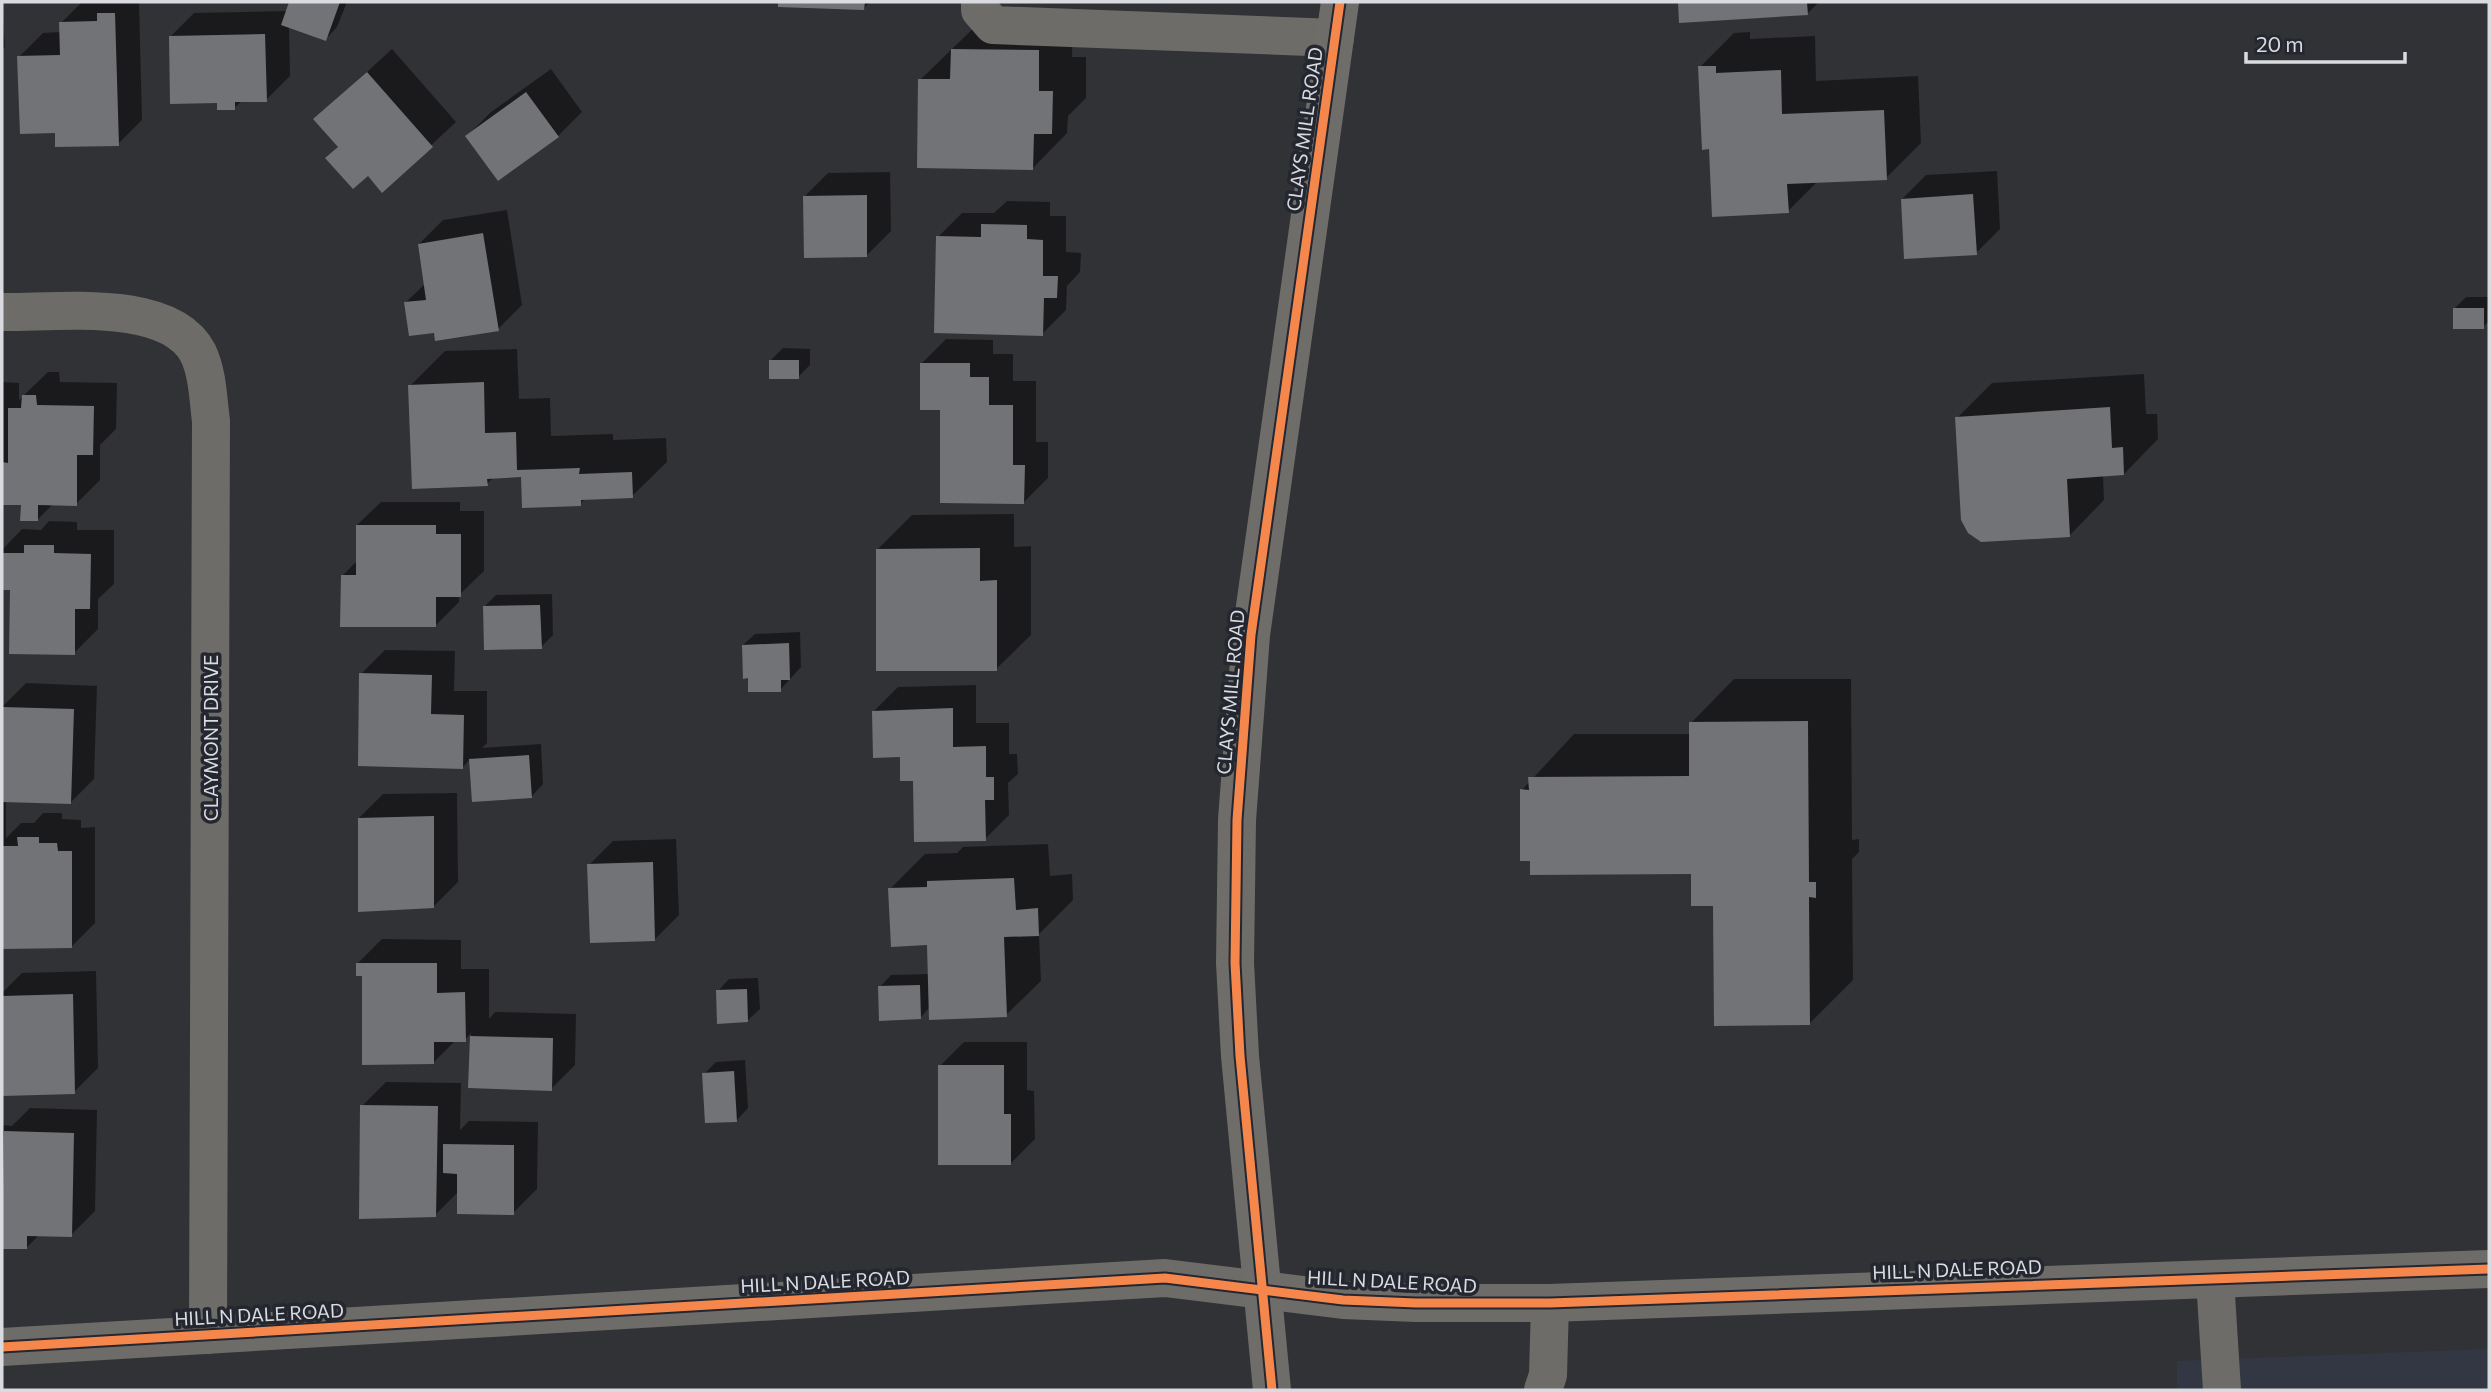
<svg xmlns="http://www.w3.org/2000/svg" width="2491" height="1392" font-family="Commissioner,sans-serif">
	<rect width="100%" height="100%" fill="#313236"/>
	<!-- built -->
	<path fill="#333743" d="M2489 1349V1390H2177V1361Z"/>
	<!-- shadow -->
	<g fill="#0007">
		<path d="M82 2H139L142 120 118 144 57 131 19 57 43 33 61 32V23Z"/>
		<path d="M291 2H347L337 27 326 39 289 26 290 76 266 100 242 101 234 108 219 101 170 37 194 13 288 11Z"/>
		<path d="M780 2H870L864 8 780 5Z"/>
		<path d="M1679 2H1819L1807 14 1680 21Z"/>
		<path d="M2 7 5 47 2 50Z"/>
		<path d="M987 15 1073 16 1072 57H1086V98L1068 116 1067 133 1033 168 920 80Z"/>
		<path d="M1750 32V39L1815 36 1816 81 1918 76 1921 143 1886 178 1818 181 1788 211 1710 147 1700 67 1734 33Z"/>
		<path d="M392 49 456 122 382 191 316 119Z"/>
		<path d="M551 69 582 112 558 136H467L491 112Z"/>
		<path d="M1997 171 2000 229 1976 253 1902 199 1926 175Z"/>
		<path d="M890 172 891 231 867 255 804 197 828 173Z"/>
		<path d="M1007 201 1050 202V216H1066V252L1081 253 1080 272 1067 286 1066 310 1042 334 938 237 962 213H994Z"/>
		<path d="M507 210 522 305 498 329 435 331 405 303 426 283 419 244 443 220Z"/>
		<path d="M2466 297H2489V321L2483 327 2454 309Z"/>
		<path d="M946 339 993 340V354H1013V381H1036V442H1048V478L1024 502 942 408 922 363Z"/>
		<path d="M783 348 810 349V365L798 377 771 360Z"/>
		<path d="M517 349 519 399 550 398 551 436 613 434V440L666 438 667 462 632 496 586 498 580 504 523 475 495 476 487 484 410 386 445 351Z"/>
		<path d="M48 372H59L60 382 117 383 116 429 100 445V480L76 504H53L37 520 23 504 2 503V382L19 383V400Z"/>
		<path d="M2144 374 2146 414H2157L2158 439 2124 474 2103 475 2104 500 2070 535 1957 418 1992 383Z"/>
		<path d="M381 502H460V511H484V571L459 595V602L435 626 342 576 357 561V525Z"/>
		<path d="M1014 514V547L1031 546V635L996 669 878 549 912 515Z"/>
		<path d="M49 521 77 522V530H114V584L98 599V629L74 653 12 588H2V550L22 529 41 530Z"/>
		<path d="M552 594 553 635 541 647 484 607 496 595Z"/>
		<path d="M800 632 801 667 780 690 749 676 743 645 755 634Z"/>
		<path d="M385 650 455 651 454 691H487V743L482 748 541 744 543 784 532 796 474 800 471 758 463 767 361 674Z"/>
		<path d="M1734 679H1851L1852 840 1859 839V852L1852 859 1853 980 1809 1024 1692 873 1522 790 1574 734H1691V723Z"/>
		<path d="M26 683 97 686 94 779 70 803 6 800V838L21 823H34L43 813H62V819L81 820V828L95 827V923L71 947H2V707Z"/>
		<path d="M976 685V723H1009V754H1017L1018 774 1008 783 1009 815 985 839 915 779 874 711 898 687Z"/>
		<path d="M457 793 458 882 434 906 359 818 383 794Z"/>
		<path d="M676 839 679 915 655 939 589 865 613 841Z"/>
		<path d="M1048 844 1050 876 1072 874 1073 900 1039 934 1041 981 1006 1015 930 1007 920 1018 880 987 891 975 929 974 928 943 890 889 925 854 957 853 963 847Z"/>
		<path d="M382 939 461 940V969H489V1019L495 1012 576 1014 575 1065 551 1089 470 1086 471 1033 465 1040H456L433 1063 358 963Z"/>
		<path d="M96 971 98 1068 74 1092 2 1094V993L22 973Z"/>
		<path d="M758 978 760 1009 748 1020 718 991 729 979Z"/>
		<path d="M964 1042H1027V1090L1034 1091 1035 1139 1011 1163 940 1066Z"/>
		<path d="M745 1060 748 1108 737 1120 704 1074 716 1062Z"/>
		<path d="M386 1082 461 1083 460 1130 469 1121 538 1122 537 1189 513 1213 458 1192 435 1215 362 1106Z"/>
		<path d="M30 1108 97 1110 95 1211 71 1235H39L26 1248 2 1247V1125L12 1126Z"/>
	</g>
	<!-- building -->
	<g fill="#727376">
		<path d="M289 2H340L326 41 281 25Z"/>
		<path d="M778 2H865L864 10 778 7Z"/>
		<path d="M1678 2H1807L1808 15 1679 23Z"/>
		<path d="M97 13H115L119 146 55 147V133L20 134 17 56 60 55 59 22 97 21Z"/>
		<path d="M265 34 267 102H235V110H217V103L170 104 169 36Z"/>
		<path d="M951 49 1039 50V91H1053L1052 134H1034L1033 170 917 168 918 79H950Z"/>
		<path d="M1698 66H1716V73L1781 70 1782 114 1884 110 1887 180 1787 184 1789 213 1712 217 1709 149 1702 150Z"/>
		<path d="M367 72 433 147 382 193 368 176 353 189 325 158 338 147 313 119Z"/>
		<path d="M526 92 559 137 498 181 465 136Z"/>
		<path d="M1973 194 1977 255 1904 259 1901 199Z"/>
		<path d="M867 195V257L804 258 803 196Z"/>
		<path d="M981 224 1027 225V239L1043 240V276H1058L1057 298H1044L1043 336 934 333 936 236 981 237Z"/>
		<path d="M483 233 499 331 435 341 434 333 409 336 404 302 426 300 418 244Z"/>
		<rect x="2453" y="308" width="31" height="21"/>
		<rect x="769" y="360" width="30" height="19"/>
		<path d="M920 363H970V377H989V405H1013V465H1025L1024 504 940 503V410H920Z"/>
		<path d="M484 382 485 433 516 432 517 470 580 468 579 474 632 472 633 498 581 500V506L522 508 521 477 487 479 488 486 412 489 408 385Z"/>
		<path d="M22 395H36L37 405 94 406 93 455H77V506L38 505V521H20L21 505H2V462L8 463V408H21Z"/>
		<path d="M2110 407 2112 448 2123 447 2124 475 2067 479 2070 537 1981 542 1968 533 1961 520 1955 417Z"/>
		<path d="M356 525H436V534H461V597H436V627H340L341 575H356Z"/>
		<path d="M24 545H54V553L91 554 90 609H75V655L9 654 10 590H2V553H24Z"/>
		<path d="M980 548V581L997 580V671H876V549Z"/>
		<path d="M540 605 542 649 484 650 483 606Z"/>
		<path d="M789 643 790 680H781V692H748V678L743 679 742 645Z"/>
		<path d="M359 673 432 675 431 714 464 715 463 769 358 766Z"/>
		<path d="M2 707 74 709 71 804 2 802Z"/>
		<path d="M953 708V747L986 746V777H994V800H985L986 841 914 842 913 781H900V757L873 758 872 711Z"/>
		<path d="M1808 721 1809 882H1816V898L1809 897 1810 1025 1714 1026 1713 906H1691V874L1530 875V861H1520V789L1529 790 1528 777 1689 776V722Z"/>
		<path d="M529 755 532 798 472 802 469 759Z"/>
		<path d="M434 816V908L358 912V818Z"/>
		<path d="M17 837H39V843H57L58 851H72V948L2 949V846H18Z"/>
		<path d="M653 862 655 941 590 943 587 864Z"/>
		<path d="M1014 878 1016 910 1038 908 1039 936 1004 937 1007 1017 929 1020 927 945 891 947 888 888 927 887V881Z"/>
		<path d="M356 963H437V993L465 992 466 1042H434V1064L362 1065V976H356Z"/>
		<path d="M920 985 921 1019 879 1021 878 986Z"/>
		<path d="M747 989 748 1022 717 1024 716 990Z"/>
		<path d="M73 994 75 1094 2 1096V996Z"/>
		<path d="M470 1036 553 1038 552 1091 468 1088Z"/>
		<path d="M938 1065H1004V1114H1011V1165H938Z"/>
		<path d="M734 1071 737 1122 705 1123 702 1073Z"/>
		<path d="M360 1105 438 1106 436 1217 359 1219Z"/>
		<path d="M4 1131 74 1133 72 1237 27 1236V1249H2Z"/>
		<path d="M443 1144 514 1145V1215L457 1214V1174L443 1173Z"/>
	</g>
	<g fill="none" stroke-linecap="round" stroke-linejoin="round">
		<!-- minor -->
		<g stroke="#6e6c68" stroke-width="38">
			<path d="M980 2V10L993 25 1335 38"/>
			<path d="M2 312C54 313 169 297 198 353 208 374 208 399 211 421L208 1335"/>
			<path d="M2215 1279 2222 1390"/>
			<path d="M2 1347 1165 1278 1343 1300 1416 1303H1550L2489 1269"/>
			<path d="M1543 1390 1548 1375 1550 1303"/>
		</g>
		<!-- major -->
		<path stroke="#6f6d69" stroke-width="38" d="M1272 1390 1240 1056 1235 963 1237 820 1251 635 1340 2"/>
		<!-- cycleway casing -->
		<g stroke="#24272f" stroke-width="13">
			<g id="cycleway">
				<path d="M2 1347 1165 1278 1343 1300 1416 1303H1550L2489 1269"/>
				<path d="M1272 1390 1240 1056 1235 963 1237 820 1251 635 1340 2"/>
			</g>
		</g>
		<!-- cycleway -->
		<use href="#cycleway" stroke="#f5874c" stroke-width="9"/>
	</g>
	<g text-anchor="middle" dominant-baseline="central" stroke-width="7" stroke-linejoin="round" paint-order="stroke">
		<!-- street labels -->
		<g font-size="19" fill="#d9dbe1" stroke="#24272f">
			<text transform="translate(1304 129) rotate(-82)">CLAYS MILL ROAD</text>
			<text transform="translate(1230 692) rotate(-85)">CLAYS MILL ROAD</text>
			<text transform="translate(210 738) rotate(-90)">CLAYMONT DRIVE</text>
			<text transform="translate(1957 1269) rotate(-2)">HILL N DALE ROAD</text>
			<text transform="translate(825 1281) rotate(-3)">HILL N DALE ROAD</text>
			<text transform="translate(1392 1281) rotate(3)">HILL N DALE ROAD</text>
			<text transform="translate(259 1314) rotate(-3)">HILL N DALE ROAD</text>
		</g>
	</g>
	<!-- border -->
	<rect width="2491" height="1392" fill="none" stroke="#d9dbe1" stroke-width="7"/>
	<!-- scale -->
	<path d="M2246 52v10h159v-10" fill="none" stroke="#d9dbe1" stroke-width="3.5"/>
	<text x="2256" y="52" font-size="21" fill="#d9dbe1" stroke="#24272f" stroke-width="5" paint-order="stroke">20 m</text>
</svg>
